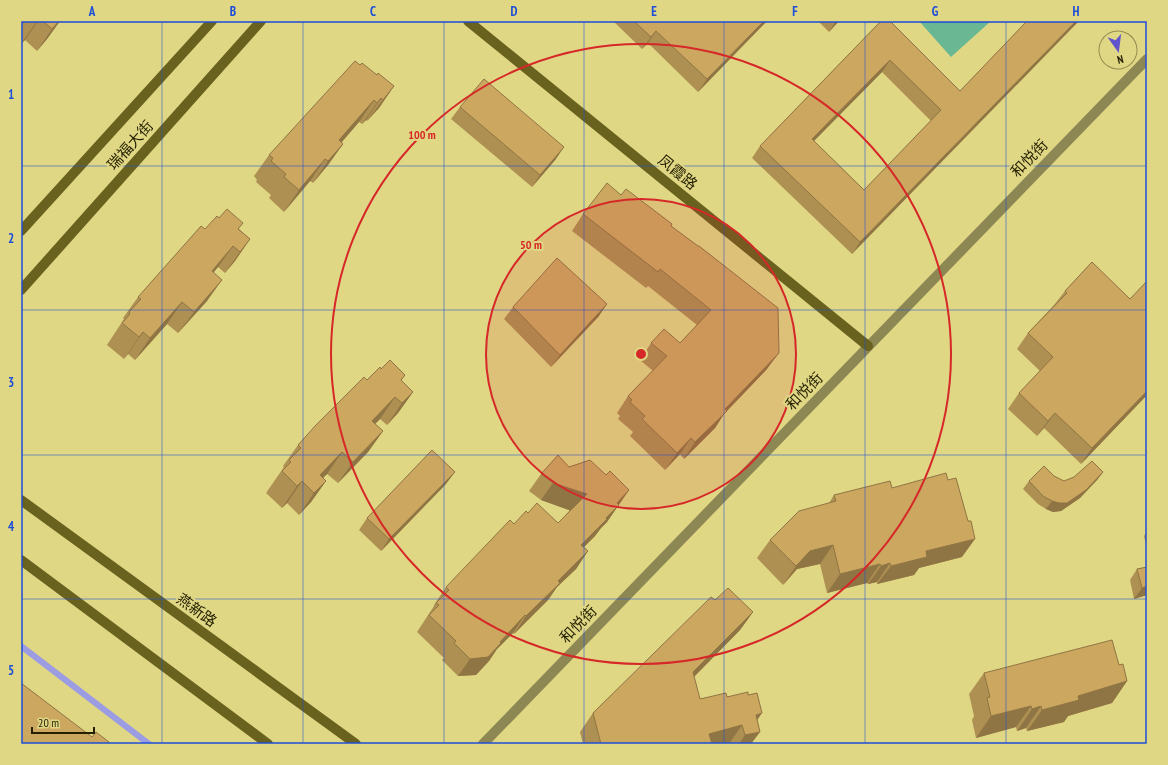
<svg xmlns="http://www.w3.org/2000/svg" width="1168" height="765" font-family="'PT Sans Narrow','Noto Sans SC',sans-serif">
	<rect width="100%" height="100%" fill="#e0d785"/>
	<!-- green -->
	<path fill="#69b793" d="M919 21H991L951 57Z"/>
	<g fill="none" stroke-linecap="round" stroke-linejoin="round">
		<!-- stream -->
		<path stroke="#9b9ce1" stroke-width="6" d="M21 646 149 744"/>
		<!-- street -->
		<path stroke="#8c8753" stroke-width="10" d="M483 744 1147 59"/>
		<!-- secondary -->
		<g stroke="#69611e" stroke-width="10">
			<path d="M468 21 868 346"/>
			<path d="M21 231 212 21"/>
			<path d="M21 290 261 21"/>
			<path d="M21 500 356 744"/>
			<path d="M21 560 268 744"/>
		</g>
	</g>
	<!-- wall -->
	<g fill="#af9053" fill-rule="evenodd">
		<path d="M21 21H60L47 39 37 51 25 40 21 44Z"/>
		<path d="M613 21H767L698 92 648 43 642 49Z"/>
		<path d="M818 21H839L829 32Z"/>
		<path d="M881 21 960 91 1027 21 852 254 752 158 760 146ZM882 72 931 121 864 190 814 141Z"/>
		<path d="M360 65 394 86 379 108 367 121 366 120 362 124 359 122 342 142 343 144 328 165 313 183 310 181 284 212 269 198 271 195 256 182 257 180 254 176 269 155Z"/>
		<path d="M460 107 556 159 532 187 451 119Z"/>
		<path d="M621 195 671 226 767 369 724 414 715 428 684 459 680 454 665 470 630 436 633 432 618 419 620 416 617 413 628 396 653 371 640 360 651 343H680L697 325 648 286 646 288 572 231 583 214Z"/>
		<path d="M205 229H239L250 239 235 261 225 273 218 267 214 272 207 301 178 333 167 324 135 360 128 354 124 359 107 345 124 319 123 318 138 297Z"/>
		<path d="M1092 262 1147 395 1081 464 1044 428 1037 436 1008 409 1019 393 1040 371 1017 349 1028 333 1054 305 1065 291Z"/>
		<path d="M513 307 599 316 551 367 504 319Z"/>
		<path d="M381 369 405 375 401 381 413 392 398 413 387 425 380 419 375 424 383 431 368 452 338 483 327 474 323 478 326 481 311 502 299 515 287 503 282 508 266 493 284 467 283 466 298 445 367 380Z"/>
		<path d="M569 467 606 475 629 490 607 522 601 528 595 536 584 547 588 551 576 569 557 587 548 600 514 634 513 633 497 649 489 661 476 675 458 676 442 660 444 658 417 632 434 606V605L446 587 514 524 528 513 558 523 570 510 541 500 529 491 541 474Z"/>
		<path d="M1103 472 1097 480 1080 498 1061 511 1053 512 1046 509 1038 504 1023 489 1029 481 1054 476 1064 481Z"/>
		<path d="M446 484 381 551 359 530 367 518Z"/>
		<path d="M892 488 962 557 919 568 914 575 877 584V582L868 584 867 583 827 593 820 564 797 569 783 585 757 558 770 540 829 503 834 495Z"/>
		<path d="M1147 531V549L1144 536Z"/>
		<path d="M1147 567V595L1134 599 1130 580 1137 569Z"/>
		<path d="M715 600 753 612 740 630 694 677 700 699 748 695 757 720 751 744H583L580 732 593 713Z"/>
		<path d="M1119 665 1127 681 1112 703 1068 716 1064 722 1027 731 1026 728 1017 731 1016 727 976 738 972 720 974 716 969 694 984 673Z"/>
	</g>
	<!-- shaded-wall -->
	<g fill="#8f7543">
		<path d="M37 21H38L25 40 21 44Z"/>
		<path d="M59 21H60L47 39 37 51 52 29Z"/>
		<path d="M764 21H767L698 92 707 79Z"/>
		<path d="M836 21H839L829 32Z"/>
		<path d="M1076 21H1079L852 254 860 242Z"/>
		<path d="M656 31 648 43 642 49 651 37Z"/>
		<path d="M890 60 882 72 804 151 812 139Z"/>
		<path d="M394 86 379 108 367 121 383 100Z"/>
		<path d="M381 98 366 120 362 124 377 103Z"/>
		<path d="M374 100 359 122 326 160 339 140Z"/>
		<path d="M343 144 328 165 313 183 328 161Z"/>
		<path d="M564 147 556 159 532 187 540 175Z"/>
		<path d="M325 159 310 181 284 212 299 190Z"/>
		<path d="M250 239 235 261 225 273 240 252Z"/>
		<path d="M233 246 218 267 197 292 212 271Z"/>
		<path d="M222 280 207 301 178 333 194 312Z"/>
		<path d="M182 302 167 324 135 360 150 338Z"/>
		<path d="M607 304 599 316 551 367 560 355Z"/>
		<path d="M143 332 128 354 124 359 139 337Z"/>
		<path d="M779 353 767 369 724 414 715 428 684 459 695 442 725 409Z"/>
		<path d="M1147 391V395L1081 464 1092 448Z"/>
		<path d="M413 392 398 413 387 425 402 403Z"/>
		<path d="M395 397 380 419 357 442 372 421Z"/>
		<path d="M1055 413 1044 428 1037 436 1048 421Z"/>
		<path d="M383 431 368 452 338 483 353 462Z"/>
		<path d="M691 438 680 454 665 470 677 453Z"/>
		<path d="M342 452 327 474 311 490 320 475Z"/>
		<path d="M455 472 446 484 381 551 389 539Z"/>
		<path d="M1103 472 1097 480 1080 498 1061 511 1053 512 1046 509 1052 501Z"/>
		<path d="M302 481 287 503 282 508 297 486Z"/>
		<path d="M326 481 311 502 299 515 314 493Z"/>
		<path d="M553 483 587 494 574 512 541 500Z"/>
		<path d="M629 490 607 522 601 528 595 536 569 562 581 545 617 503Z"/>
		<path d="M975 539 962 557 919 568 914 575 877 584 891 566 926 551Z"/>
		<path d="M833 545 820 564 797 569 783 585 796 566 810 551Z"/>
		<path d="M588 551 576 569 557 587 548 600 514 634 526 616 558 581Z"/>
		<path d="M890 563 877 582 868 584 881 566Z"/>
		<path d="M880 564 867 583 827 593 840 574Z"/>
		<path d="M1147 586V595L1134 599 1142 588Z"/>
		<path d="M753 612 740 630 680 691 693 672Z"/>
		<path d="M525 615 513 633 497 649 489 661 476 675 458 676 470 659 500 642Z"/>
		<path d="M1127 681 1112 703 1068 716 1064 722 1027 731 1042 710 1078 696Z"/>
		<path d="M1031 706 1016 727 976 738 991 716Z"/>
		<path d="M1041 706 1026 728 1017 731 1032 709Z"/>
		<path d="M762 713 749 732 756 715Z"/>
		<path d="M742 725 729 744H702L709 734Z"/>
		<path d="M760 732 751 744H739L745 735Z"/>
	</g>
	<!-- building -->
	<g fill="#cca760" stroke="#8f7543" fill-rule="evenodd">
		<path d="M43 21H59L52 29Z"/>
		<path d="M634 21H764L707 79 656 31 651 37Z"/>
		<path d="M881 21H890L960 91 1027 21H1076L860 242 760 146ZM890 60 941 110 864 190 812 139Z"/>
		<path d="M355 61 360 65 362 63 377 75 378 73 394 86 383 100 381 98 377 103 374 100 339 140 343 144 328 161 325 159 299 190 284 177 286 174 271 161 273 158 269 155Z"/>
		<path d="M484 79 564 147 540 175 460 107Z"/>
		<path d="M607 183 621 195 626 189 672 224 671 226 698 246H699L778 308 779 353 725 409 727 411 695 442 691 438 677 453 642 419 645 416 630 402 632 400 628 396 667 356 651 343 664 329 680 343 711 310 660 269 658 272 583 214Z"/>
		<path d="M227 209 243 223 238 229 250 239 240 252 233 246 212 271 222 280 194 312 182 302 150 338 143 332 139 337 122 323 130 314 129 312 141 299 138 297 201 226 205 229 217 216 219 218Z"/>
		<path d="M557 258 607 304 560 355 513 307Z"/>
		<path d="M1092 262 1130 299 1147 281V391L1092 448 1055 413 1048 421 1019 393 1053 357 1028 333 1067 293 1065 291Z"/>
		<path d="M390 360 405 375 401 380 413 392 402 403 395 397 372 421 383 431 353 462 342 452 320 475 326 481 314 493 302 481 297 486 282 471 291 462 289 460 301 448 298 445 316 425 364 377 367 380 380 367 381 369Z"/>
		<path d="M432 450 455 472 389 539 367 518Z"/>
		<path d="M558 455 569 467 590 460 606 475 610 471 629 490 617 503 619 505 606 518 607 519 581 545 588 551 558 581 560 583 526 616 525 615 500 642 501 643 488 657 470 659 454 643 456 641 429 615 439 605 436 603 449 590 446 587 510 520 514 524 526 511 528 513 537 503 558 523 587 494 553 483 541 474Z"/>
		<path d="M1092 461 1103 472 1086 490 1067 503H1059L1052 501 1043 496 1029 481 1044 466 1054 476 1064 481 1074 477Z"/>
		<path d="M946 473 948 480 956 478 968 521H971L975 539 926 551 927 557 891 566 890 563 881 566 880 564 840 574 833 545 810 551 796 566 770 540 799 511 836 501 834 495 890 481 892 488Z"/>
		<path d="M1147 567V586L1142 588 1137 569Z"/>
		<path d="M728 588 753 612 693 672 700 699 726 693 727 697 748 692V695L757 693 762 713 756 715 760 732 745 735 742 725 709 734 712 744H601L593 713 711 597 715 600Z"/>
		<path d="M1112 640 1119 665 1123 664 1127 681 1078 696 1079 700 1042 710 1041 706 1032 709 1031 706 991 716 987 698 990 697 984 673Z"/>
		<path d="M21 683 92 737 96 732 109 742 108 744H21Z"/>
	</g>
	<!-- grid -->
	<path fill="none" stroke="#1d4ed8" stroke-width="1" stroke-opacity="0.55" d="M162 21V744M303 21V744M444 21V744M584 21V744M724 21V744M865 21V744M1006 21V744M21 166H1147M21 310H1147M21 455H1147M21 599H1147"/>
	<!-- distance rings -->
	<circle cx="641" cy="354" r="155" fill="#d62828" fill-opacity=".12"/>
	<g fill="none" stroke="#d62828" stroke-width="2">
		<circle cx="641" cy="354" r="155"/>
		<circle cx="641" cy="354" r="310"/>
	</g>
	<g text-anchor="middle" dominant-baseline="central" stroke-width="4" stroke-linejoin="round" paint-order="stroke">
		<!-- street labels -->
		<g font-size="15" fill="#231f00" stroke="#e0d785">
			<text transform="translate(130 145) rotate(-48)">瑞福大街</text>
			<text transform="translate(1029 158) rotate(-46)">和悦街</text>
			<text transform="translate(678 172) rotate(39)">凤霞路</text>
			<text transform="translate(804 391) rotate(-46)">和悦街</text>
			<text transform="translate(197 610) rotate(36)">燕新路</text>
			<text transform="translate(578 624) rotate(-46)">和悦街</text>
		</g>
	</g>
	<circle cx="641" cy="354" r="6" fill="#d62828" stroke="#e0d785" stroke-width="2"/>
	<g font-size="12" text-anchor="middle" font-weight="bold" fill="#d62828" stroke="#e0d785" stroke-width="4" stroke-linejoin="round" paint-order="stroke">
		<text x="422" y="139">100 m</text>
		<text x="531" y="249">50 m</text>
	</g>
	<!-- border -->
	<rect width="1168" height="765" fill="none" stroke="#e0d785" stroke-width="44"/>
	<!-- north arrow -->
	<g transform="translate(1118 50) rotate(166)"><circle r="19" fill="#e0d785" stroke="#948d50"/>
	<path d="M0-3L7 15L0 10L-7 15Z" fill="#6053cc"/>
	<text y="-6" font-size="11" font-weight="bold" text-anchor="middle" fill="#231f00">N</text>
	</g>
	<!-- scale -->
	<path d="M32 727v6h62v-6" fill="none" stroke="#231f00" stroke-width="2"/>
	<text x="38" y="727" font-size="12" fill="#231f00" stroke="#e0d785" stroke-width="3" paint-order="stroke">20 m</text>
	<rect x="22" y="22" width="1124" height="721" fill="none" stroke="#1d4ed8" stroke-width="1.5"/>
	<g font-size="13" text-anchor="middle" font-weight="bold" fill="#1d4ed8">
		<text x="92" y="16">A</text>
		<text x="233" y="16">B</text>
		<text x="373" y="16">C</text>
		<text x="514" y="16">D</text>
		<text x="654" y="16">E</text>
		<text x="795" y="16">F</text>
		<text x="935" y="16">G</text>
		<text x="1076" y="16">H</text>
		<text x="11" y="99">1</text>
		<text x="11" y="243">2</text>
		<text x="11" y="387">3</text>
		<text x="11" y="531">4</text>
		<text x="11" y="675">5</text>
	</g>
</svg>
